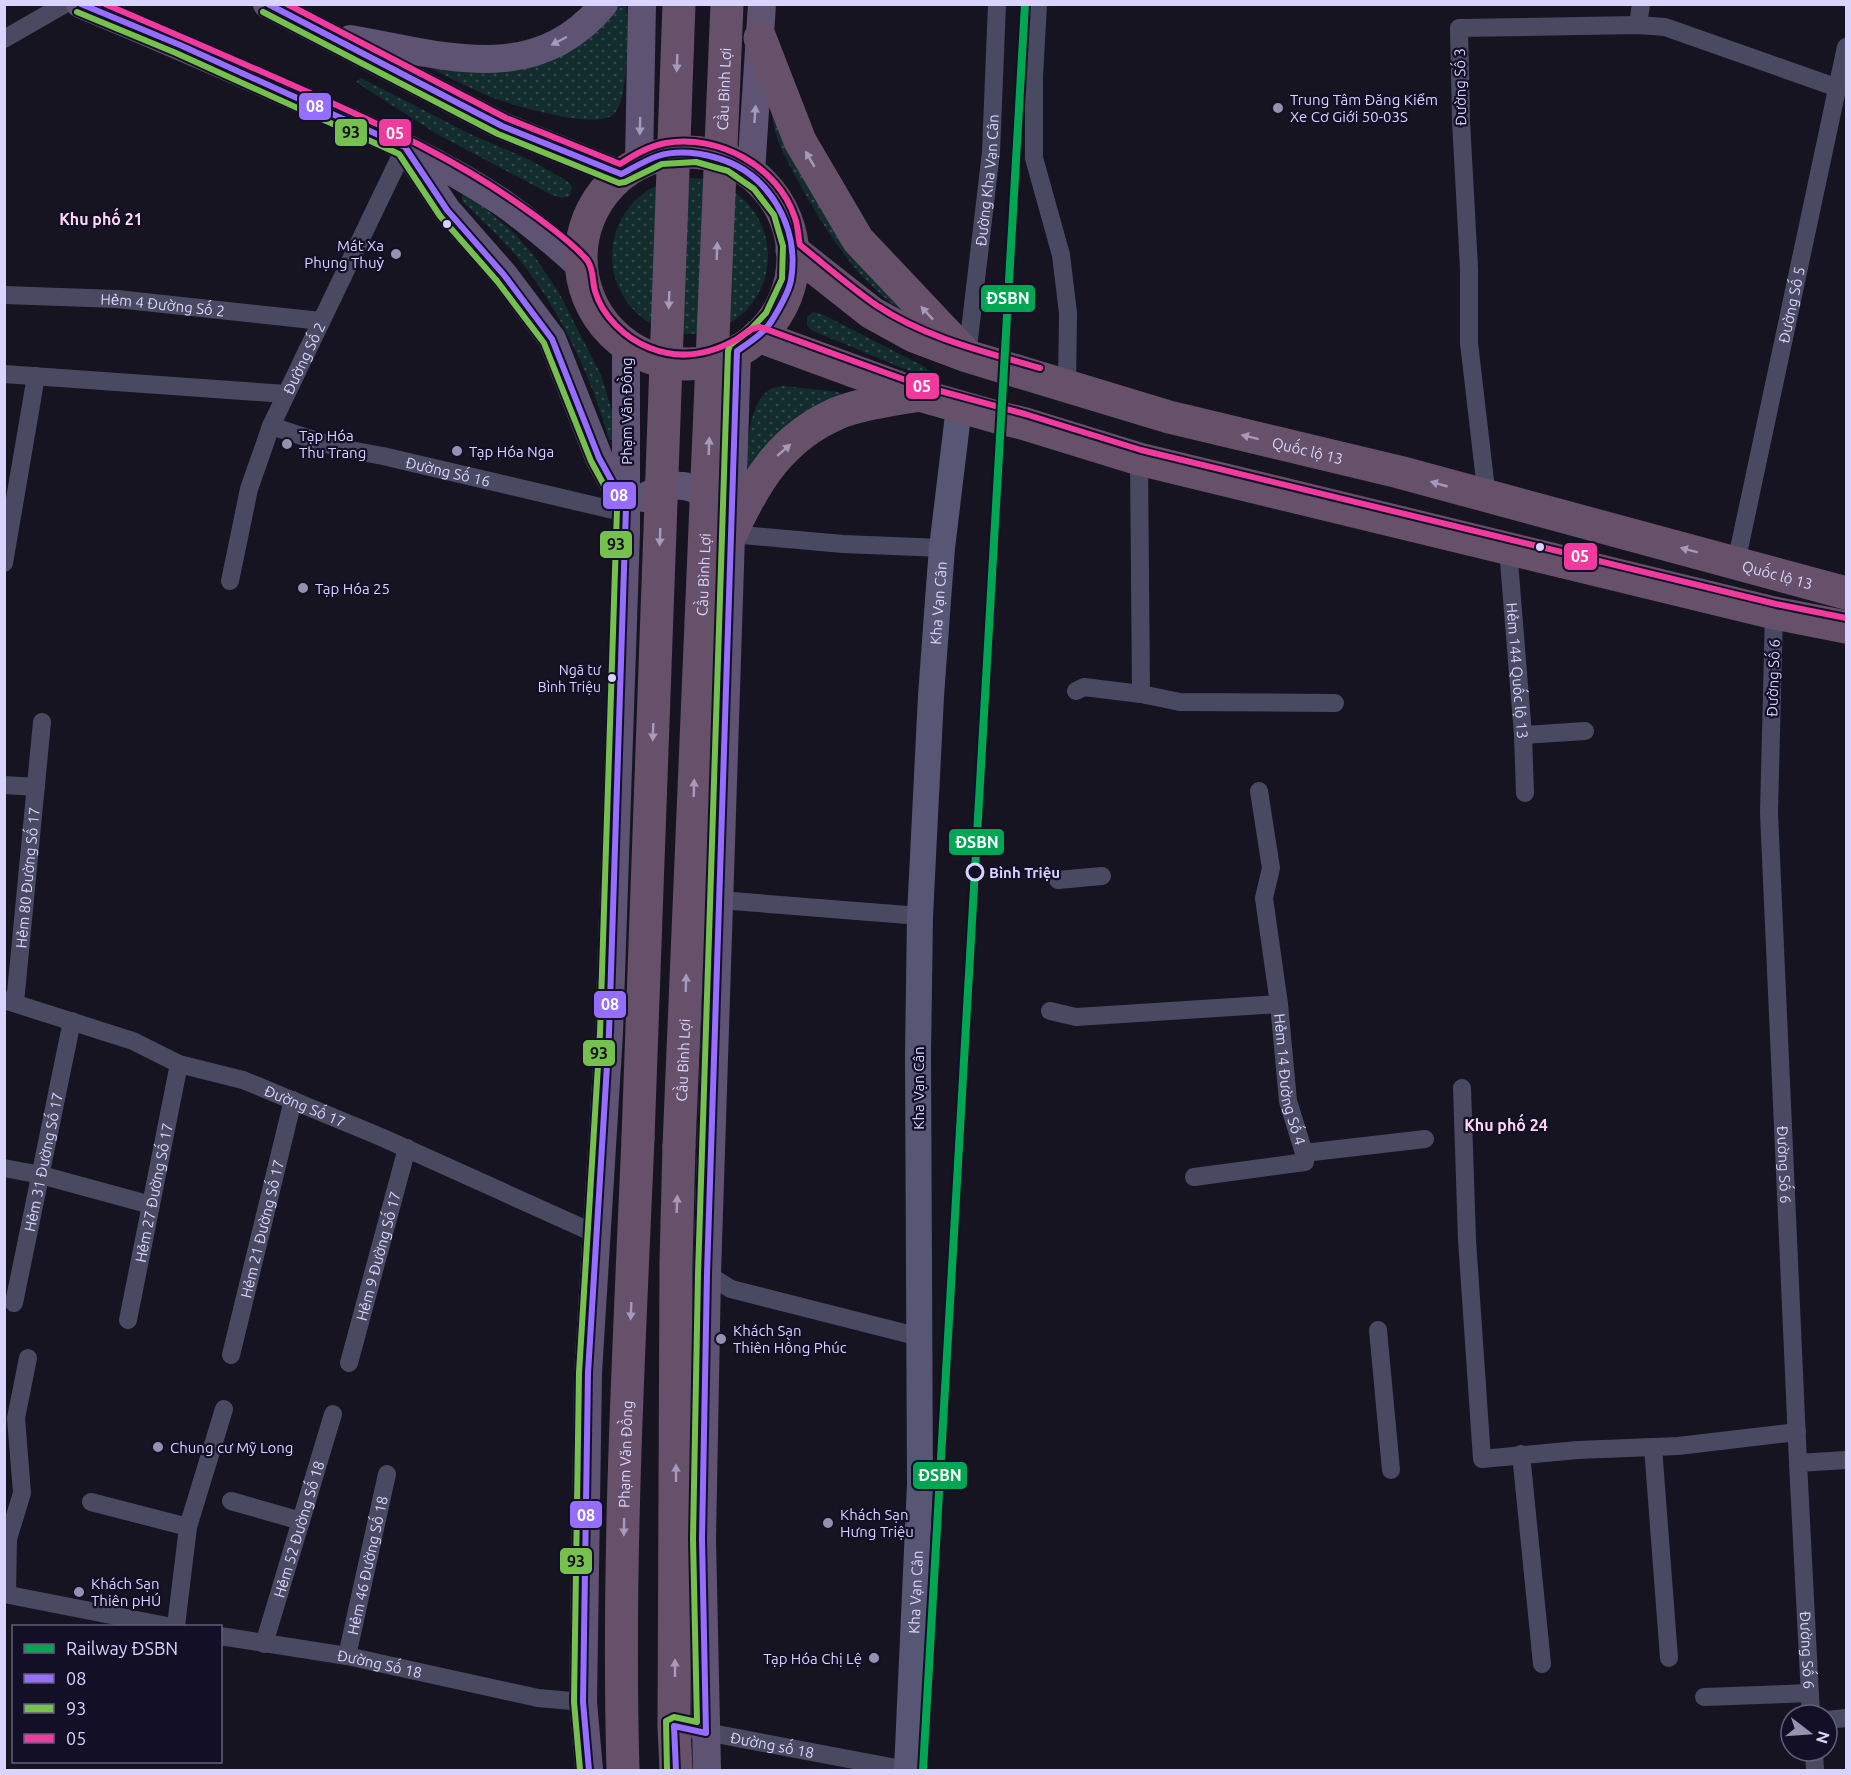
<svg xmlns="http://www.w3.org/2000/svg" width="1851" height="1775" font-family="Ubuntu,sans-serif">
	<defs>
		<pattern id="green-dots" width="8" height="8" patternUnits="userSpaceOnUse" patternTransform="scale(1.5)"><rect width="8" height="8" fill="#132c2d"/><path d="M2 2h.1M6 6h.1" fill="none" stroke="#354a4c" stroke-width="1.8" stroke-linecap="round"/></pattern>
	</defs>
	<rect width="100%" height="100%" fill="#161421"/>
	<!-- green -->
	<g fill="url(#green-dots)">
		<path d="M613 5H626C628 27 629 96 615 113 599 132 508 104 486 95 463 85 439 72 416 61L489 69Z"/>
		<path d="M765 67 908 315C857 282 827 233 798 181 790 165 779 148 775 131 770 110 768 88 765 67Z"/>
		<path d="M361 78 470 134 530 160 567 181 572 186 570 196 563 198 552 195 437 134 356 82Z"/>
		<circle cx="690" cy="256" r="78"/>
		<path d="M462 195H469L514 233 535 257 559 293 601 375 612 411 614 440H609C593 380 561 313 523 264 505 241 482 221 462 201Z"/>
		<path d="M813 312 824 315 925 367 929 372 927 376 919 375 811 330 807 325V317Z"/>
		<path d="M784 386 838 392 850 397 748 481C747 456 746 402 771 389 774 387 780 387 784 386Z"/>
	</g>
	<g fill="none" stroke-linecap="round" stroke-linejoin="round">
		<!-- street -->
		<g stroke="#4a4962" stroke-width="18">
			<path d="M1038 4 1034 77V158L1061 255 1068 313 1067 386"/>
			<path d="M1638 25 1641 4"/>
			<path d="M4 39 65 4"/>
			<path id="s1" d="M4 295 117 299 321 321"/>
			<path id="s2" d="M967 356 991 152 997 4"/>
			<path d="M4 374 286 394"/>
			<path id="s3" d="M271 426 339 448 383 456 626 513"/>
			<path d="M1139 459 1141 694"/>
			<path d="M1487 498 1469 343V268L1461 121 1459 28 1638 25 1665 27 1838 88"/>
			<path d="M731 534 843 544 942 548"/>
			<path id="s4" d="M1508 549 1523 735 1525 793"/>
			<path d="M4 563 36 376"/>
			<path id="s5" d="M1736 563 1846 47"/>
			<path id="s6" d="M230 581 249 489 271 426 405 147"/>
			<path id="s7" d="M1774 613 1769 813 1798 1463 1811 1715"/>
			<path d="M1076 691 1084 687 1141 694 1180 702 1335 703"/>
			<path d="M1523 735 1585 731"/>
			<path d="M4 785 36 787"/>
			<path id="s8" d="M1259 791 1271 868 1264 898 1279 1004 1288 1101 1304 1153 1425 1139"/>
			<path d="M1058 880 1102 876"/>
			<path d="M719 900 920 916"/>
			<path id="s9" d="M4 1000 133 1041 179 1064 243 1080 381 1137 596 1234"/>
			<path id="s10" d="M15 1003 42 722"/>
			<path d="M1050 1011 1076 1017 1279 1004"/>
			<path d="M1462 1088 1467 1240 1482 1459 1578 1450 1678 1446 1797 1432"/>
			<path d="M4 1168 41 1175 151 1205"/>
			<path d="M1194 1177 1305 1162"/>
			<path d="M707 1274 731 1289 920 1337"/>
			<path id="s11" d="M14 1303 72 1021"/>
			<path id="s12" d="M128 1320 179 1064"/>
			<path d="M1378 1330 1391 1470"/>
			<path id="s13" d="M231 1355 293 1100"/>
			<path id="s14" d="M349 1363 407 1148"/>
			<path d="M1653 1447 1669 1658"/>
			<path d="M1521 1454 1542 1664"/>
			<path d="M1798 1463 1846 1460"/>
			<path d="M231 1501 301 1521"/>
			<path d="M91 1502 188 1527"/>
			<path d="M4 1594 167 1626"/>
			<path d="M7 1594 8 1539 22 1493 16 1418 28 1358"/>
			<path d="M176 1626 188 1527 224 1409"/>
			<path id="s15" d="M220 1636 347 1656 538 1698 583 1702"/>
			<path id="s16" d="M264 1644 333 1414"/>
			<path id="s17" d="M347 1656 387 1474"/>
			<path d="M1704 1697 1810 1693"/>
			<path d="M1827 1720 1846 1718"/>
			<path id="s18" d="M674 1726 907 1770"/>
			<path d="M1814 1751 1815 1770"/>
		</g>
		<!-- secondary -->
		<path stroke="#575674" stroke-width="26" id="s19" d="M907 1770 920 1484 918 1055 920 916 931 696 938 600 942 548 959 407"/>
		<!-- primary -->
		<g stroke="#5e5373" stroke-width="28">
			<path d="M80 4C152 34 222 64 293 96 365 128 438 159 503 203 530 222 556 244 580 266"/>
			<path d="M267 4 502 126 621 174"/>
			<path d="M350 39C441 54 534 89 604 4"/>
			<path d="M406 149 447 210 504 275 552 339 599 458 625 505"/>
			<path d="M639 162 642 4"/>
			<path d="M751 172 762 4"/>
			<path d="M643 498C674 479 698 481 720 511"/>
			<path d="M589 1770 583 1702 588 1373 609 1033 626 532V346"/>
			<path d="M707 1770 702 1539 707 1274 737 351"/>
		</g>
		<!-- highway -->
		<g stroke="#67516a" stroke-width="33">
			<path d="M760 38 800 141 858 240 962 350"/>
			<circle cx="687" cy="258" r="106"/>
			<path id="s20" d="M792 250 872 313 914 336 967 356 1169 417 1399 472 1846 593"/>
			<path d="M758 336 919 395 1000 418 1022 423 1139 459 1774 613 1846 627"/>
			<path d="M731 534C755 481 782 437 838 413 863 403 892 400 919 395"/>
			<path id="s21" d="M623 1770C617 1560 629 1348 638 1138"/>
			<path d="M676 1770 674 1726 676 1263 679 1146"/>
		</g>
		<!-- highway-bridge -->
		<g stroke="#67516a" stroke-width="33">
			<path d="M638 1138 679 4"/>
			<path id="s22" d="M679 1146 727 4"/>
		</g>
		<!-- bus-1 casing -->
		<g stroke="#130f26" stroke-width="10">
			<g id="bus-1">
				<path d="M81 4 180 45 405 147 447 210 504 275 552 339 599 458 626 507 609 1033 588 1373 583 1702 589 1770"/>
				<path d="M268 4 502 126 621 174C633 168 646 160 658 156 677 150 699 153 717 158 769 173 800 227 791 280 789 291 780 307 774 317 766 332 750 342 737 351L707 1274 702 1539 706 1733 674 1726 676 1770"/>
			</g>
		</g>
		<!-- bus-2 casing -->
		<g stroke="#130f26" stroke-width="10">
			<g id="bus-2">
				<path d="M77 12 176 53 399 154 440 216 497 281 544 343 591 461 617 509 600 1033 579 1373 574 1702 580 1770"/>
				<path d="M263 12 498 134 619 183 625 182 662 164 696 162 728 171 754 189 774 215 783 246 782 279 766 313 751 329 730 345 728 351 698 1274 693 1539 697 1722 674 1717 666 1721 667 1770"/>
			</g>
		</g>
		<!-- bus-3 casing -->
		<g stroke="#130f26" stroke-width="10">
			<g id="bus-3">
				<path d="M105 4C177 35 250 66 321 98 389 129 456 160 517 203 536 216 573 243 587 260 594 269 592 281 595 291 602 316 626 339 650 348 680 360 709 355 737 339 744 335 751 327 760 327L922 386 1025 414 1141 450 1776 604 1846 618"/>
				<path d="M287 4 506 118 620 164C634 155 649 146 666 143 718 134 778 166 795 218 798 226 798 236 800 245 825 265 850 287 876 305 925 338 985 352 1040 368"/>
			</g>
		</g>
		<!-- bus-1 -->
		<use href="#bus-1" stroke="#966eff" stroke-width="6"/>
		<!-- bus-2 -->
		<use href="#bus-2" stroke="#76c04d" stroke-width="6"/>
		<!-- bus-3 -->
		<use href="#bus-3" stroke="#f13a9d" stroke-width="6"/>
		<!-- rail-1 casing -->
		<g stroke="#130f26" stroke-width="12">
			<path id="rail-1" d="M923 1770 1025 4"/>
		</g>
		<!-- rail-1 -->
		<use href="#rail-1" stroke="#00a651" stroke-width="8"/>
	</g>
	<!-- one-way arrows -->
	<defs><path id="oneway-solid" d="M-6-.8H1V-3.2L6.5 0L1 3.2V.8H-6Z" transform="scale(1.5)"/></defs>
	<g fill="#a29ac0">
		<use href="#oneway-solid" transform="translate(559 41) rotate(152)"/>
		<use href="#oneway-solid" transform="translate(755 114) rotate(-86)"/>
		<use href="#oneway-solid" transform="translate(640 126) rotate(91)"/>
	</g>
	<g fill="#a699bc">
		<use href="#oneway-solid" transform="translate(677 63) rotate(92)"/>
		<use href="#oneway-solid" transform="translate(810 159) rotate(-120)"/>
		<use href="#oneway-solid" transform="translate(717 251) rotate(-88)"/>
		<use href="#oneway-solid" transform="translate(669 300) rotate(92)"/>
		<use href="#oneway-solid" transform="translate(927 313) rotate(-133)"/>
		<use href="#oneway-solid" transform="translate(1250 437) rotate(-166)"/>
		<use href="#oneway-solid" transform="translate(709 446) rotate(-88)"/>
		<use href="#oneway-solid" transform="translate(784 450) rotate(-41)"/>
		<use href="#oneway-solid" transform="translate(1439 484) rotate(-164)"/>
		<use href="#oneway-solid" transform="translate(660 537) rotate(92)"/>
		<use href="#oneway-solid" transform="translate(1689 550) rotate(-165)"/>
		<use href="#oneway-solid" transform="translate(653 732) rotate(92)"/>
		<use href="#oneway-solid" transform="translate(694 788) rotate(-88)"/>
		<use href="#oneway-solid" transform="translate(686 983) rotate(-88)"/>
		<use href="#oneway-solid" transform="translate(677 1204) rotate(-88)"/>
		<use href="#oneway-solid" transform="translate(631 1311) rotate(92)"/>
		<use href="#oneway-solid" transform="translate(676 1473) rotate(-90)"/>
		<use href="#oneway-solid" transform="translate(624 1527) rotate(91)"/>
		<use href="#oneway-solid" transform="translate(675 1668) rotate(-90)"/>
	</g>
	<!-- markers -->
	<g fill="#9591b1" stroke="#130f26" stroke-width="2">
		<circle cx="1278" cy="108" r="6"/>
		<circle cx="396" cy="254" r="6"/>
		<circle cx="287" cy="444" r="6"/>
		<circle cx="457" cy="451" r="6"/>
		<circle cx="303" cy="588" r="6"/>
		<circle cx="721" cy="1339" r="6"/>
		<circle cx="158" cy="1447" r="6"/>
		<circle cx="828" cy="1523" r="6"/>
		<circle cx="79" cy="1592" r="6"/>
		<circle cx="874" cy="1658" r="6"/>
	</g>
	<g fill="#d9d4ff" stroke="#130f26" stroke-width="2">
		<circle cx="447" cy="224" r="5"/>
		<circle cx="1540" cy="547" r="5"/>
		<circle cx="612" cy="678" r="5"/>
	</g>
	<circle fill="#130f26" stroke="#d9d4ff" stroke-width="3" cx="975" cy="872" r="8"/>
	<g text-anchor="middle" dominant-baseline="central" stroke-width="4.5" stroke-linejoin="round" paint-order="stroke">
		<!-- bus labels -->
		<g font-size="14" fill="#d9d4ff" stroke="#130f26" text-anchor="end">
			<text x="601" y="670">Ngã tư<tspan x="601" dy="17">Bình Triệu</tspan></text>
		</g>
		<!-- street labels -->
		<g font-size="15" fill="#d9d4ff" stroke="#130f26">
			<text transform="translate(1460 87) rotate(-91)">Đường Số 3</text>
			<text stroke="none"><textPath href="#s22" startOffset="1058">Cầu Bình Lợi</textPath></text>
			<text stroke="none"><textPath href="#s2" startOffset="177">Đường Kha Vạn Cân</textPath></text>
			<text stroke="none"><textPath href="#s1" startOffset="159">Hẻm 4 Đường Số 2</textPath></text>
			<text stroke="none"><textPath href="#s5" startOffset="264">Đường Số 5</textPath></text>
			<text stroke="none"><textPath href="#s6" startOffset="236">Đường Số 2</textPath></text>
			<text transform="translate(626 411) rotate(-90)">Phạm Văn Đồng</text>
			<text stroke="none"><textPath href="#s20" startOffset="560">Quốc lộ 13</textPath></text>
			<text stroke="none"><textPath href="#s3" startOffset="183">Đường Số 16</textPath></text>
			<text stroke="none"><textPath href="#s20" startOffset="1046">Quốc lộ 13</textPath></text>
			<text stroke="none"><textPath href="#s22" startOffset="572">Cầu Bình Lợi</textPath></text>
			<text stroke="none"><textPath href="#s19" startOffset="1168">Kha Vạn Cân</textPath></text>
			<text stroke="none"><textPath href="#s4" startOffset="122">Hẻm 144 Quốc lộ 13</textPath></text>
			<text transform="translate(1773 678) rotate(-88)">Đường Số 6</text>
			<text stroke="none"><textPath href="#s10" startOffset="126">Hẻm 80 Đường Số 17</textPath></text>
			<text stroke="none"><textPath href="#s22" startOffset="86">Cầu Bình Lợi</textPath></text>
			<text stroke="none"><textPath href="#s8" startOffset="292">Hẻm 14 Đường Số 4</textPath></text>
			<text transform="translate(918 1088) rotate(-90)">Kha Vạn Cân</text>
			<text stroke="none"><textPath href="#s9" startOffset="320">Đường Số 17</textPath></text>
			<text stroke="none"><textPath href="#s11" startOffset="144">Hẻm 31 Đường Số 17</textPath></text>
			<text stroke="none"><textPath href="#s7" startOffset="552">Đường Số 6</textPath></text>
			<text stroke="none"><textPath href="#s12" startOffset="130">Hẻm 27 Đường Số 17</textPath></text>
			<text stroke="none"><textPath href="#s13" startOffset="130">Hẻm 21 Đường Số 17</textPath></text>
			<text stroke="none"><textPath href="#s14" startOffset="111">Hẻm 9 Đường Số 17</textPath></text>
			<text stroke="none"><textPath href="#s21" startOffset="316">Phạm Văn Đồng</textPath></text>
			<text stroke="none"><textPath href="#s16" startOffset="120">Hẻm 52 Đường Số 18</textPath></text>
			<text stroke="none"><textPath href="#s17" startOffset="93">Hẻm 46 Đường Số 18</textPath></text>
			<text stroke="none"><textPath href="#s19" startOffset="178">Kha Vạn Cân</textPath></text>
			<text stroke="none"><textPath href="#s7" startOffset="1038">Đường Số 6</textPath></text>
			<text stroke="none"><textPath href="#s15" startOffset="162">Đường Số 18</textPath></text>
			<text stroke="none"><textPath href="#s18" startOffset="100">Đường số 18</textPath></text>
		</g>
		<!-- poi labels -->
		<g font-size="15" fill="#d9d4ff" stroke="#130f26" text-anchor="start">
			<text x="1290" y="99">Trung Tâm Đăng Kiểm<tspan x="1290" dy="17">Xe Cơ Giới 50-03S</tspan></text>
			<text x="384" y="245" text-anchor="end">Mát Xa<tspan x="384" dy="17">Phụng Thuỷ</tspan></text>
			<text x="299" y="435">Tạp Hóa<tspan x="299" dy="17">Thu Trang</tspan></text>
			<text x="469" y="451">Tạp Hóa Nga</text>
			<text x="315" y="588">Tạp Hóa 25</text>
			<text x="733" y="1330">Khách Sạn<tspan x="733" dy="17">Thiên Hồng Phúc</tspan></text>
			<text x="170" y="1447">Chung cư Mỹ Long</text>
			<text x="840" y="1514">Khách Sạn<tspan x="840" dy="17">Hưng Triệu</tspan></text>
			<text x="91" y="1583">Khách Sạn<tspan x="91" dy="17">Thiên pHÚ</tspan></text>
			<text x="862" y="1658" text-anchor="end">Tạp Hóa Chị Lệ</text>
		</g>
		<!-- stop labels -->
		<g font-size="15" font-weight="bold" fill="#d9d4ff" stroke="#130f26" text-anchor="start">
			<text x="989" y="872">Bình Triệu</text>
		</g>
		<!-- neighbourhood labels -->
		<g font-size="16" font-weight="bold" fill="#ffd6f0" stroke="#130f26">
			<text x="101" y="219">Khu phố 21</text>
			<text x="1506" y="1125">Khu phố 24</text>
		</g>
	</g>
	<g stroke="#130f26" stroke-width="2">
		<rect x="298" y="92" width="34" height="29" rx="6" fill="#966eff"/>
		<rect x="334" y="118" width="34" height="29" rx="6" fill="#76c04d"/>
		<rect x="378" y="118" width="34" height="29" rx="6" fill="#f13a9d"/>
		<rect x="980" y="284" width="56" height="29" rx="6" fill="#00a651"/>
		<rect x="905" y="372" width="35" height="28" rx="6" fill="#f13a9d"/>
		<rect x="602" y="481" width="35" height="29" rx="6" fill="#966eff"/>
		<rect x="599" y="530" width="34" height="29" rx="6" fill="#76c04d"/>
		<rect x="1563" y="542" width="35" height="29" rx="6" fill="#f13a9d"/>
		<rect x="948" y="828" width="57" height="28" rx="6" fill="#00a651"/>
		<rect x="593" y="990" width="34" height="29" rx="6" fill="#966eff"/>
		<rect x="582" y="1039" width="34" height="28" rx="6" fill="#76c04d"/>
		<rect x="912" y="1461" width="56" height="29" rx="6" fill="#00a651"/>
		<rect x="569" y="1500" width="34" height="29" rx="6" fill="#966eff"/>
		<rect x="559" y="1547" width="34" height="28" rx="6" fill="#76c04d"/>
	</g>
	<g font-size="16" text-anchor="middle" font-weight="bold" fill="#fff">
		<text x="315" y="112">08</text>
		<text x="395" y="139">05</text>
		<text x="1008" y="304">ĐSBN</text>
		<text x="922" y="392">05</text>
		<text x="619" y="501">08</text>
		<text x="1580" y="562">05</text>
		<text x="977" y="848">ĐSBN</text>
		<text x="610" y="1010">08</text>
		<text x="940" y="1481">ĐSBN</text>
		<text x="586" y="1521">08</text>
	</g>
	<g font-size="16" text-anchor="middle" font-weight="bold" fill="#111">
		<text x="351" y="138">93</text>
		<text x="616" y="550">93</text>
		<text x="599" y="1059">93</text>
		<text x="576" y="1567">93</text>
	</g>
	<!-- border -->
	<rect width="1851" height="1775" fill="none" stroke="#d9d4ff" stroke-width="12"/>
	<!-- legend -->
	<rect x="12" y="1625" width="210" height="138" fill="#130f26" stroke="#625e7d" stroke-width="1.5"/>
	<rect x="24" y="1644" width="30" height="9" fill="#00a651" stroke="#625e7d" stroke-width="1.5"/>
	<text x="66" y="1655" font-size="18" fill="#d9d4ff">Railway ĐSBN</text>
	<rect x="24" y="1674" width="30" height="9" fill="#966eff" stroke="#625e7d" stroke-width="1.5"/>
	<text x="66" y="1685" font-size="18" fill="#d9d4ff">08</text>
	<rect x="24" y="1704" width="30" height="9" fill="#76c04d" stroke="#625e7d" stroke-width="1.5"/>
	<text x="66" y="1715" font-size="18" fill="#d9d4ff">93</text>
	<rect x="24" y="1734" width="30" height="9" fill="#f13a9d" stroke="#625e7d" stroke-width="1.5"/>
	<text x="66" y="1745" font-size="18" fill="#d9d4ff">05</text>
	<!-- north arrow -->
	<g transform="translate(1809 1733) rotate(107)"><circle r="28" fill="#130f26" stroke="#625e7d" stroke-width="1.5"/>
	<path d="M0-4.5L10 22L0 15L-10 22Z" fill="#9591b1"/>
	<text y="-9" font-size="16" font-weight="bold" text-anchor="middle" fill="#d9d4ff">N</text>
	</g>
</svg>
